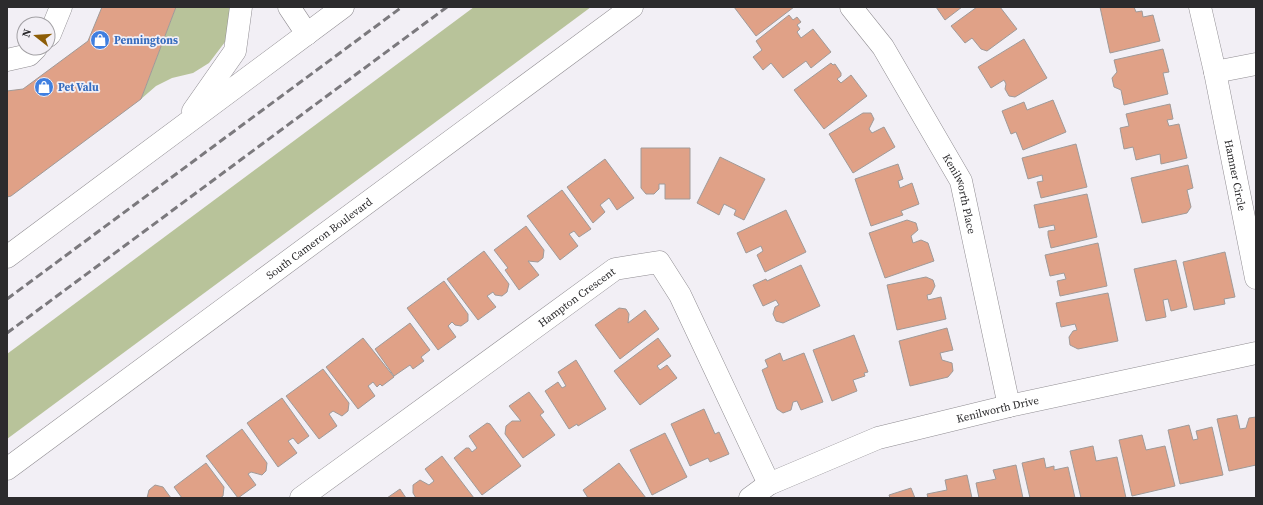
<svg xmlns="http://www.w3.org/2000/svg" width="1263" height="505" font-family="'Source Serif 4',serif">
	<rect width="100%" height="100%" fill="#f2eff5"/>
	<!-- green -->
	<g fill="#b8c39a">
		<path d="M176 7H234L225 42 209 63 193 73 172 78 156 86 141 99Z"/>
		<path d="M474 7H591L7 439V354Z"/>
	</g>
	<!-- building -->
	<g fill="#e0a187" stroke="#a09a98">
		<path d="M102 7H176L141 99 11 196 7 197V91L23 89 88 41Z"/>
		<path d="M734 7H794L756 36Z"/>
		<path d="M936 7H962L945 20Z"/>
		<path d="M977 7H1000L1017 29 987 51 981 49 972 38 965 43 951 26Z"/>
		<path d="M1100 7H1134L1136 12 1142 11 1143 17 1153 15 1160 41 1110 53Z"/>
		<path d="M789 15 793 20 797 17 801 22 797 25 800 29 797 32 801 38 813 29 831 52 811 68 806 61 783 78 771 63 763 70 753 57 762 50 756 41Z"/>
		<path d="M1024 39 1047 78 1015 97 1009 96 1005 89 1006 84 1004 80 991 88 978 67Z"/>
		<path d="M1163 49 1169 72 1163 73 1168 94 1124 105 1121 90 1114 87 1112 78 1117 72 1114 60Z"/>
		<path d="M831 63 833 65 835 64 841 73V76L837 79 841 83 851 75 867 96 824 129 794 90Z"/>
		<path d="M1053 100 1066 132 1023 150 1016 132 1011 134 1002 111 1024 102 1027 110Z"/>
		<path d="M1170 104 1173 119 1167 120 1169 126 1179 124 1187 158 1161 164 1160 154 1136 160 1133 147 1124 149 1120 128 1129 126 1126 114Z"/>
		<path d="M863 113H871L874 119 869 129 872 133 884 127 895 147 853 173 829 134Z"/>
		<path d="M1076 144 1087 187 1041 198 1037 182 1043 181 1042 175 1028 179 1022 158Z"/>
		<path d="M641 148H690V199H665V184H659V189L654 194H646L641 188Z"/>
		<path d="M720 157 765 179 744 220 734 215 736 210 724 204 719 215 697 203Z"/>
		<path d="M605 159 634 198 617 210 609 198 600 205 605 212 593 223 567 187Z"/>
		<path d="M898 164 903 179 898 181 900 188 912 183 919 204 901 211 903 215 871 226 855 179Z"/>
		<path d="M1188 165 1193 188 1187 190 1191 207 1187 213 1142 223 1131 178Z"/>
		<path d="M562 190 591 229 579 237 574 231 569 234 578 246 560 260 527 216Z"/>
		<path d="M1087 194 1097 237 1051 248 1048 235V231L1055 230 1054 225 1039 228 1034 205Z"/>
		<path d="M786 210 806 252 765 272 757 255 763 251 761 246 746 253 737 233Z"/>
		<path d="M907 220 916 223 918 230 911 236 913 243 921 240 928 243 934 261 885 278 869 233Z"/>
		<path d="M526 226 544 250 543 258 538 262 528 261 539 275 519 290 505 270 508 268 494 250Z"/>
		<path d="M1098 243 1107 286 1060 296 1057 281 1066 279 1064 273 1050 276 1045 255Z"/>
		<path d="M484 251 509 284 507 292 502 296 495 295 493 292 487 296 496 307 478 320 447 279Z"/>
		<path d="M1225 252 1235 297 1224 299 1225 304 1194 310 1183 262Z"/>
		<path d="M1176 260 1187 307 1171 311 1168 299 1163 300 1166 317 1146 321 1134 269Z"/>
		<path d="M801 265 820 306 783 323 776 321 773 314 775 307 779 305 776 300 763 306 753 285 766 279 767 281Z"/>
		<path d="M926 277 933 280 935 286 931 294 927 295 928 300 941 297 946 319 897 330 887 285Z"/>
		<path d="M444 281 468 314V321L461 326 455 325 452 322 448 326 456 337 438 350 407 308Z"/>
		<path d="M1108 293 1118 341 1078 349 1070 345 1069 337 1073 331 1077 330 1075 324 1061 327 1056 303Z"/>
		<path d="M619 308 626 309 629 314 628 323 645 310 659 329 620 359 595 325Z"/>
		<path d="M410 323 430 350 421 357 424 361 413 369 410 365 394 376 375 349Z"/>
		<path d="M947 328 953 350 940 353 942 360 952 363 953 371 948 377 910 386 899 341Z"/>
		<path d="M854 335 868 372 864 373 865 376 853 380 857 391 832 401 813 350Z"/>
		<path d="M363 338 394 377 382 386 380 384 377 387 373 382 368 386 375 396 358 409 326 367Z"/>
		<path d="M658 338 671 356 657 366 660 370 667 365 677 378 640 405 614 371Z"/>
		<path d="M780 353 783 361 804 353 823 402 801 410 797 401 793 402 791 410 783 413 777 409 762 370 768 367 765 360Z"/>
		<path d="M576 360 606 409 578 426 577 424 569 429 545 391 558 382 562 388 566 386 558 372Z"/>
		<path d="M323 369 349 403 348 411 342 416 333 411 329 414 337 426 319 439 286 396Z"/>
		<path d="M529 392 544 412 540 415 555 435 523 458 505 434 506 426 512 421H521L509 406Z"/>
		<path d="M282 398 309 436 298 444 293 438 288 441 297 453 278 467 247 423Z"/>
		<path d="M704 409 715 434 719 432 729 454 710 462 708 458 690 466 671 424Z"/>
		<path d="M1237 415 1240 429 1246 428 1249 418 1256 417V465L1229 471 1217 419Z"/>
		<path d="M487 423 490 424 521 466 482 495 454 458 466 448H469L472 452 477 448 469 436Z"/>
		<path d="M1189 425 1193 440 1198 439 1196 431 1212 427 1223 475 1180 484 1168 430Z"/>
		<path d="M242 429 267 463 266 471 262 475 251 472 248 474 256 485 238 498 206 456Z"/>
		<path d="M665 433 687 477 652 495 630 450Z"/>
		<path d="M1142 435 1146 450 1165 446 1175 486 1132 496 1119 440Z"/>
		<path d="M1093 446 1096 461 1117 457 1126 498H1081L1070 451Z"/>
		<path d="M442 456 474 498H416L413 493V485L420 480 429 485 434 481 425 469Z"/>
		<path d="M1044 458 1046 468 1054 466V470L1068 467 1075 498H1030L1022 463Z"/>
		<path d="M206 463 224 487 223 496 220 498H182L174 487Z"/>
		<path d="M619 463 646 498H588L583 490Z"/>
		<path d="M1016 465 1023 498H979L976 483 996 479 993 470Z"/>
		<path d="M967 475 972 498H928L927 494 947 490 945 480Z"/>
		<path d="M155 485 163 487 171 498H147L149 490Z"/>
		<path d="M911 488 915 498H890L889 495Z"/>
		<path d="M400 489 406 498H387Z"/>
	</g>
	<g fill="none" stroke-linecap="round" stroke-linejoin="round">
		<!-- minor casing -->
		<g stroke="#908d92" stroke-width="23">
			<g id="minor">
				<path d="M289 7 307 34"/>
				<path id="s1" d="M851 7 883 47 961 181 1009 406"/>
				<path id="s2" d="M1200 7 1215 72 1256 278"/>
				<path d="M48 36 50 34 61 7"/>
				<path d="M7 60 29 55 36 48"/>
				<path d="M1215 72 1256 64"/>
				<path d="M193 111 235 51 241 7"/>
				<path d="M7 257 343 7"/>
				<path id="s3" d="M7 469 632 7"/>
				<path id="s4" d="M301 498 615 269 659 262 680 295 769 484"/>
				<path id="s5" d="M750 498 769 484 878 438 1009 406 1256 353"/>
			</g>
		</g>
		<!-- minor -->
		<use href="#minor" stroke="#fff" stroke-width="22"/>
		<!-- rail -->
		<g stroke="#7b797d" stroke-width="3" stroke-dasharray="8 4" stroke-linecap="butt">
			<path d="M7 299 402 7"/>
			<path d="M7 333 447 7"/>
		</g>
	</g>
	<!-- icons -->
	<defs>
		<g id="shop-disc" transform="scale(1)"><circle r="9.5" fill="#3f7fe0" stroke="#f2eff5"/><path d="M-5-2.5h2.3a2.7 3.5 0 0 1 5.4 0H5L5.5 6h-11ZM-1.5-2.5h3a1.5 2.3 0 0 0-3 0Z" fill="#fff"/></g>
	</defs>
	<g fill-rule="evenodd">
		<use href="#shop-disc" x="100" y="40"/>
		<use href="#shop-disc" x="44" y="87"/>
	</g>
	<g text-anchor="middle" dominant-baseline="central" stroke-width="3.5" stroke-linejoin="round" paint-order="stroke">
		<!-- shop labels -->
		<g font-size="11" font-weight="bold" fill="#366cbe" stroke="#f2eff5" text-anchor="start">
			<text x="114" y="40">Penningtons</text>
			<text x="58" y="87">Pet Valu</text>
		</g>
		<!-- street labels -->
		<g font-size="11" fill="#2c2b2d" stroke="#f2eff5">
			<text stroke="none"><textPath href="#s2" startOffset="172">Hamner Circle</textPath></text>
			<text stroke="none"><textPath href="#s1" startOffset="218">Kenilworth Place</textPath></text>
			<text stroke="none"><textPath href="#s3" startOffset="388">South Cameron Boulevard</textPath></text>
			<text stroke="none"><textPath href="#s4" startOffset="341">Hampton Crescent</textPath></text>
			<text stroke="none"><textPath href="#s5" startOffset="265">Kenilworth Drive</textPath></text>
		</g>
	</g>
	<!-- border -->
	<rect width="1263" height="505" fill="none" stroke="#2c2b2d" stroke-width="16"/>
	<!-- north arrow -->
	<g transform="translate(36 36) rotate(287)"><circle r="19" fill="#f2eff5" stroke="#a3a1a5"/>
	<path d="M0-3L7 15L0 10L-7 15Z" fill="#8d5d07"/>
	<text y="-6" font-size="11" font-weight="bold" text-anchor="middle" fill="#2c2b2d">N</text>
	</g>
</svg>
